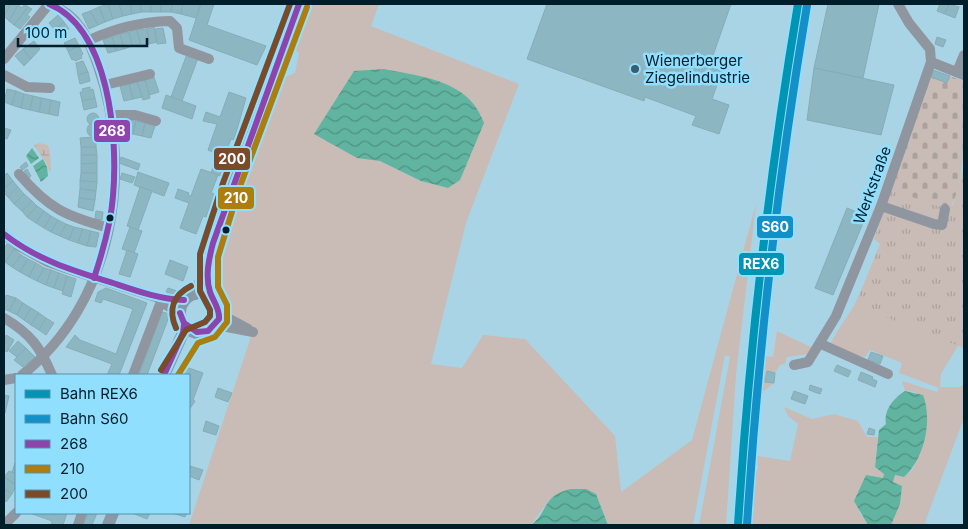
<svg xmlns="http://www.w3.org/2000/svg" width="968" height="529" font-family="Inter,sans-serif">
	<defs>
		<pattern id="wetland-marsh" width="20" height="14" patternUnits="userSpaceOnUse" patternTransform="scale(1.25)"><rect width="20" height="14" fill="#c9bcb6"/><path d="M1 5h8M5 5V1M11 12h8M15 12V8" fill="none" stroke="#aba19d"/></pattern>
		<pattern id="cemetery-stones" width="16" height="16" patternUnits="userSpaceOnUse" patternTransform="scale(1.25)"><rect width="16" height="16" fill="#c9bcb6"/><path d="M2 7V4a2 2 0 0 1 4 0v3zM10 15v-3a2 2 0 0 1 4 0v3z" fill="#aba19d"/></pattern>
		<pattern id="park-tufts" width="24" height="20" patternUnits="userSpaceOnUse" patternTransform="scale(1.25)"><rect width="24" height="20" fill="#c9bcb6"/><path d="M3 7l-1-3M5 7V3M7 7l1-3M15 17l-1-3M17 17v-4M19 17l1-3" fill="none" stroke="#aba19d"/></pattern>
		<pattern id="water-waves" width="16" height="10" patternUnits="userSpaceOnUse" patternTransform="scale(1.25)"><rect width="16" height="10" fill="#61b49f"/><path d="M0 5q4-4 8 0t8 0" fill="none" stroke="#4e9282"/></pattern>
	</defs>
	<rect width="100%" height="100%" fill="#a9d4e6"/>
	<!-- grass -->
	<g fill="#c9bcb6" fill-rule="evenodd">
		<path d="M304 4H379L371 26 519 84 466 223 431 364 462 368 483 335 525 339 615 436 621 492 692 440 756 204 736 375 726 525H699L730 357 725 355 693 525H608L599 501 571 489 550 499 531 525H189L253 330 228 312 216 289 217 269 220 251 224 246 231 221 235 194 284 78 295 73 299 53 293 47ZM380 161 448 188 421 181Z"/>
		<path d="M860 294 964 348 958 346 941 374 940 387H960L964 384V418L924 525H891L900 504 902 486 893 482 895 475 904 477 913 469 926 433 927 426 916 392 905 391 902 381 937 392 939 388 899 373 902 363 870 350 865 357 841 351 830 344C838 328 853 310 860 294Z"/>
		<path d="M777 331 815 349 808 354 787 357 785 364 780 365 775 373 767 372 765 382 774 383 763 392 759 402 745 525H743L748 471H750L751 465H748L763 356 773 357Z"/>
		<path d="M784 407 812 419 834 414 858 421 867 437H878L875 467 884 474 883 478 866 475 859 512 868 525H750L752 483 758 467 757 456 790 461 798 424 788 416Z"/>
	</g>
	<!-- wetland -->
	<path fill="url(#wetland-marsh)" d="M39 143 48 145 50 152 51 171 49 172 47 164 34 145Z"/>
	<!-- cemetery -->
	<path fill="url(#cemetery-stones)" d="M933 70 964 81C964 108 968 194 947 210L891 190Z"/>
	<!-- park -->
	<path fill="url(#park-tufts)" d="M964 166V348L855 305 880 244 874 239 891 190 947 209 949 204 953 205Z"/>
	<!-- water -->
	<g fill="url(#water-waves)">
		<path d="M384 69C423 77 469 80 484 123L460 180 448 188 421 181 380 161 357 158 314 134 354 71Z"/>
		<path d="M32 148 39 158 31 164 26 156Z"/>
		<path d="M43 159 47 167 48 176 41 182 33 166Z"/>
		<path d="M905 391 923 395C933 421 924 459 904 477L895 475 893 482 902 486 900 504 891 525H868L854 501 866 475 883 478 884 474 875 467 879 430 886 424C883 410 894 398 905 391Z"/>
		<path d="M571 489H586L596 494 608 525H531C549 512 541 496 571 489Z"/>
	</g>
	<!-- building -->
	<g fill="#8cb7c2" stroke="#86acb6">
		<path d="M4 4H11L4 16Z"/>
		<path d="M11 4H19L9 21 4 16Z"/>
		<path d="M25 4 28 7 14 25 9 21 18 5 22 8Z"/>
		<path d="M108 4 113 19 105 22 99 7Z"/>
		<path d="M108 4H119L123 16 113 19Z"/>
		<path d="M119 4H130L132 14 123 16Z"/>
		<path d="M130 4H140L142 12 132 14Z"/>
		<path d="M140 4H151V12H142Z"/>
		<rect x="151" y="4" width="10" height="8"/>
		<path d="M161 4H172L171 12H161Z"/>
		<path d="M172 4H183L181 14 171 12Z"/>
		<path d="M183 4H201L196 18 181 14Z"/>
		<path d="M201 4H214L207 25 266 46 257 65 189 40Z"/>
		<path d="M547 4H731L709 67 722 71 712 99 729 105 719 134 692 125 696 116 645 97 644 101 527 59Z"/>
		<path d="M828 4H879L863 78 814 68Z"/>
		<path d="M940 4H949L945 14 937 11Z"/>
		<path d="M949 4 959 7 955 18 945 14Z"/>
		<path d="M28 7 32 9 27 15 30 17 20 29 14 25Z"/>
		<path d="M99 7 105 22 98 25 90 11Z"/>
		<path d="M90 11 98 25 89 29 82 14Z"/>
		<path d="M58 15 64 22 55 30 49 23Z"/>
		<path d="M64 22 69 29 60 36 55 30Z"/>
		<path d="M154 27 157 42 149 44 147 29Z"/>
		<path d="M163 28 166 43 157 44 155 29Z"/>
		<path d="M137 29 140 44 132 46 129 32Z"/>
		<path d="M147 29 149 44 141 46 137 30Z"/>
		<path d="M129 32 132 46 124 49 120 34Z"/>
		<path d="M120 34 124 49 116 51 112 37Z"/>
		<path d="M112 37 116 51 108 53 103 40Z"/>
		<path d="M937 37 946 40 943 47 935 44Z"/>
		<path d="M75 38 79 46 68 51 64 43Z"/>
		<path d="M34 41 40 49 31 59 23 49Z"/>
		<path d="M79 46 83 54 81 56 82 58 75 61 74 59 72 60 68 51Z"/>
		<path d="M23 49 31 59 24 66 15 56Z"/>
		<path d="M187 54 198 58 182 101 171 97Z"/>
		<path d="M83 61 88 72 78 75 76 63Z"/>
		<path d="M814 68 894 85 881 135 807 120Z"/>
		<path d="M933 70 950 76 947 83 931 77Z"/>
		<path d="M88 72 90 81 80 84 78 75Z"/>
		<path d="M154 77 159 92 149 95 145 80Z"/>
		<path d="M145 80 150 98 143 100 137 82Z"/>
		<path d="M137 82 142 97 133 99 129 84Z"/>
		<path d="M129 84 133 99 124 101 120 86Z"/>
		<path d="M90 87V90L93 89 95 98 82 101 80 92H83L82 89Z"/>
		<path d="M7 89 16 91 12 105 4 102Z"/>
		<path d="M16 91 24 94 21 108 12 105Z"/>
		<path d="M229 92 246 98 234 140 231 139 224 157 208 150 217 124 203 121 206 112 220 117Z"/>
		<path d="M24 94 33 96 30 110 21 108Z"/>
		<path d="M166 95 196 106 192 119 162 108Z"/>
		<path d="M33 96 42 98 39 112 30 110Z"/>
		<path d="M42 98 51 100 49 114 39 112Z"/>
		<path d="M95 98 97 107 84 110 82 101Z"/>
		<path d="M51 100 60 102 58 116 49 114Z"/>
		<circle cx="93" cy="119" r="6"/>
		<path d="M128 119 136 121 133 134 125 133Z"/>
		<path d="M136 121 145 123 142 136 133 134Z"/>
		<path d="M145 123 155 126 151 138 142 136Z"/>
		<circle cx="94" cy="130" r="7"/>
		<path d="M4 128 11 130 7 139 4 138Z"/>
		<path d="M96 137V147H81L80 138Z"/>
		<path d="M81 147H96L97 155H81Z"/>
		<path d="M218 154 227 157 220 176 211 173Z"/>
		<path d="M81 155H97V163L81 164Z"/>
		<path d="M121 157 140 164 138 170 119 163Z"/>
		<path d="M26 162 28 166 22 170 20 167Z"/>
		<path d="M97 163V173H81V164Z"/>
		<path d="M27 169 31 176 29 178 24 171Z"/>
		<path d="M201 169 218 175 211 193 215 194 206 217 203 216 196 234 180 228 189 203 175 198 178 189 189 193 188 195 191 196Z"/>
		<path d="M138 172 169 183 164 196 134 185Z"/>
		<path d="M7 173 13 181 4 188V176Z"/>
		<path d="M81 173H97V182L80 181Z"/>
		<path d="M122 173 135 177 132 183 120 179Z"/>
		<path d="M13 181 18 187 8 197 4 193V188Z"/>
		<path d="M80 181 97 182 96 191 80 189Z"/>
		<path d="M18 187 24 194 14 204 8 197Z"/>
		<path d="M140 187 152 191 138 230 127 226Z"/>
		<path d="M80 189 96 191 95 200 79 198Z"/>
		<path d="M24 194 32 201 22 211 14 204Z"/>
		<path d="M79 198 95 200 93 211 78 207Z"/>
		<path d="M32 201 37 206 27 217 22 211Z"/>
		<path d="M37 206 44 211 36 223 27 217Z"/>
		<path d="M847 208 866 216 833 295 815 288Z"/>
		<path d="M44 211 51 216 44 228 36 223Z"/>
		<path d="M96 211 103 212 102 220 95 219Z"/>
		<path d="M51 216 58 220 51 232 44 228Z"/>
		<path d="M58 220 66 224 60 236 51 232Z"/>
		<path d="M66 224 74 227 69 240 60 236Z"/>
		<path d="M74 227 83 229 78 243 69 240Z"/>
		<path d="M130 227 142 231 134 253 122 249Z"/>
		<path d="M83 229 91 231 87 246 78 243Z"/>
		<path d="M91 231 99 233 96 247 87 246Z"/>
		<path d="M7 244 14 249 5 262 4 248Z"/>
		<path d="M14 249 21 255 12 267 5 262Z"/>
		<path d="M127 250 138 254 130 277 119 274Z"/>
		<path d="M21 255 28 259 20 272 12 267Z"/>
		<path d="M28 259 36 263 29 277 20 272Z"/>
		<path d="M170 260 188 267 183 281 165 274Z"/>
		<path d="M36 263 44 268 37 281 29 277Z"/>
		<path d="M44 268 51 270 46 285 37 281Z"/>
		<path d="M51 270 59 273 54 288 46 285Z"/>
		<path d="M59 273 67 276 63 291 54 288Z"/>
		<path d="M67 276 76 279 71 297 62 294Z"/>
		<path d="M106 288 147 303 119 375H107L112 364 66 347 75 335 80 340 116 354 133 309 103 299 101 303 95 301 98 292Z"/>
		<path d="M168 288 177 291 176 295 166 292Z"/>
		<path d="M6 295 16 298 9 311 4 309Z"/>
		<path d="M16 298 23 303 17 315 9 311Z"/>
		<path d="M23 303 31 308 24 320 17 315Z"/>
		<path d="M31 308 39 313 31 325 24 320Z"/>
		<path d="M162 312 170 314 147 375H139Z"/>
		<path d="M39 313 46 318 39 330 31 325Z"/>
		<path d="M46 318 54 323 46 335 39 330Z"/>
		<path d="M6 335 14 340 7 352 4 350Z"/>
		<path d="M18 341 26 348 17 357 9 351Z"/>
		<path d="M26 348 35 357 23 367 14 360Z"/>
		<path d="M871 352 883 356 880 364 868 360Z"/>
		<path d="M837 365 851 371 848 377 834 371Z"/>
		<path d="M186 367 203 373 193 400 195 401 189 410V375H183Z"/>
		<path d="M767 371 775 373 774 383 765 382Z"/>
		<path d="M861 372 873 377 872 379 877 381 875 387 858 380Z"/>
		<path d="M810 385 822 389 820 394 809 390Z"/>
		<path d="M218 388 232 393 228 402 215 397Z"/>
		<path d="M794 391 808 396 805 404 791 399Z"/>
		<path d="M4 395 9 396 5 413 4 412Z"/>
		<path d="M206 421 219 426 216 435 203 431Z"/>
		<path d="M869 428 875 430 874 435 867 434Z"/>
		<path d="M15 463 16 464V474L12 472Z"/>
		<path d="M190 466 203 470 199 480 189 476Z"/>
		<path d="M9 471 16 474V485L4 477Z"/>
		<path d="M4 477 16 485 12 494 4 488Z"/>
		<path d="M4 488 12 494 6 502 4 500Z"/>
		<path d="M30 513H67L63 525H51L52 521Z"/>
		<path d="M88 513H97L92 525H83Z"/>
		<path d="M132 513H150L147 519Z"/>
		<path d="M172 513H187L185 517Z"/>
	</g>
	<g fill="none" stroke-linecap="round" stroke-linejoin="round">
		<!-- minor -->
		<g stroke="#9096a0" stroke-width="10">
			<path d="M89 40C117 28 139 22 170 21L177 28 179 48 209 59"/>
			<path d="M4 59 49 4"/>
			<path d="M931 62 964 75"/>
			<path d="M957 72 964 55"/>
			<path d="M4 75 27 87 50 88"/>
			<path d="M105 85 150 74"/>
			<path d="M112 115H135L156 121"/>
			<path d="M19 174C49 209 66 216 109 228"/>
			<path d="M881 206 934 224 942 225 945 209"/>
			<path d="M4 234 19 246 48 262 74 271 162 299 184 300"/>
			<path d="M162 299 166 305 180 313"/>
			<path d="M220 314 248 329"/>
			<path d="M4 318C31 334 40 347 52 375"/>
			<path d="M213 328 222 326 253 332"/>
			<path d="M821 344 888 374"/>
			<path d="M794 365 808 362 836 316 881 206 931 62 930 49 909 23 898 4"/>
			<path d="M22 375C113 303 135 172 98 66 88 38 79 14 49 4"/>
			<path d="M133 375 162 299"/>
			<path d="M4 380 16 378"/>
			<path d="M4 525 16 513"/>
			<path d="M78 525 82 513"/>
		</g>
		<!-- major -->
		<g stroke="#8898a6" stroke-width="12">
			<circle cx="200" cy="313" r="20"/>
			<path d="M195 294 199 287 231 186 299 4"/>
			<path d="M164 375 183 333 184 325"/>
			<path d="M108 525 113 513"/>
		</g>
		<!-- bus-1 casing -->
		<g stroke="#90dfff" stroke-width="10">
			<g id="bus-1">
				<path d="M49 4C110 29 118 139 113 196 111 224 103 251 94 278"/>
				<path d="M4 234C37 260 74 271 113 283 137 291 159 299 184 300"/>
				<path d="M180 313 184 323 197 332 208 331 219 319C220 308 213 301 210 292 205 276 209 258 213 243L299 4"/>
				<path d="M164 375 183 333 184 325"/>
			</g>
		</g>
		<!-- bus-2 casing -->
		<g stroke="#90dfff" stroke-width="10">
			<path id="bus-2" d="M178 375 198 343 215 337 227 322V305L218 287V257L239 189 307 7"/>
		</g>
		<!-- bus-3 casing -->
		<g stroke="#90dfff" stroke-width="10">
			<g id="bus-3">
				<path d="M176 328C168 310 173 295 191 286"/>
				<path d="M161 370 186 330 205 322 210 316V310L200 291V254L223 183 290 4"/>
			</g>
		</g>
		<!-- bus-1 -->
		<use href="#bus-1" stroke="#8e44ad" stroke-width="6"/>
		<!-- bus-2 -->
		<use href="#bus-2" stroke="#ad7d0d" stroke-width="6"/>
		<!-- bus-3 -->
		<use href="#bus-3" stroke="#7a4b2a" stroke-width="6"/>
		<!-- rail-1 casing -->
		<g stroke="#90dfff" stroke-width="11">
			<path id="rail-1" d="M738 525C749 350 769 177 798 4"/>
		</g>
		<!-- rail-2 casing -->
		<g stroke="#90dfff" stroke-width="11">
			<path id="rail-2" d="M747 525C758 351 778 178 807 5"/>
		</g>
		<!-- rail-1 -->
		<use href="#rail-1" stroke="#0094b5" stroke-width="8"/>
		<!-- rail-2 -->
		<use href="#rail-2" stroke="#1390c8" stroke-width="8"/>
	</g>
	<!-- markers -->
	<circle fill="#3b5e6c" stroke="#90dfff" stroke-width="2" cx="635" cy="69" r="5"/>
	<g fill="#001e2a" stroke="#90dfff" stroke-width="2">
		<circle cx="110" cy="218" r="4.5"/>
		<circle cx="226" cy="230" r="4.5"/>
	</g>
	<g text-anchor="middle" dominant-baseline="central" stroke-width="5" stroke-linejoin="round" paint-order="stroke">
		<!-- poi labels -->
		<g font-size="15" fill="#001e2a" stroke="#90dfff" text-anchor="start">
			<text x="645" y="60">Wienerberger<tspan x="645" dy="17">Ziegelindustrie</tspan></text>
		</g>
		<!-- street labels -->
		<g font-size="15" fill="#001e2a" stroke="#90dfff">
			<text transform="translate(872 185) rotate(-70)">Werkstraße</text>
		</g>
	</g>
	<g stroke="#90dfff" stroke-width="2">
		<rect x="93" y="119" width="38" height="24" rx="5" fill="#8e44ad"/>
		<rect x="213" y="147" width="38" height="24" rx="5" fill="#7a4b2a"/>
		<rect x="217" y="186" width="38" height="24" rx="5" fill="#ad7d0d"/>
		<rect x="756" y="215" width="38" height="24" rx="5" fill="#1390c8"/>
		<rect x="738" y="252" width="47" height="24" rx="5" fill="#0094b5"/>
	</g>
	<g font-size="14" text-anchor="middle" font-weight="bold" fill="#fff">
		<text x="112" y="136">268</text>
		<text x="232" y="164">200</text>
		<text x="236" y="203">210</text>
		<text x="775" y="232">S60</text>
		<text x="761" y="269">REX6</text>
	</g>
	<!-- border -->
	<rect width="968" height="529" fill="none" stroke="#001e2a" stroke-width="10"/>
	<!-- legend -->
	<rect x="15" y="374" width="175" height="140" fill="#90dfff" stroke="#5692aa"/>
	<rect x="25" y="390" width="25" height="8" fill="#0094b5" stroke="#5692aa"/>
	<text x="60" y="399" font-size="15" fill="#001e2a">Bahn REX6</text>
	<rect x="25" y="415" width="25" height="8" fill="#1390c8" stroke="#5692aa"/>
	<text x="60" y="424" font-size="15" fill="#001e2a">Bahn S60</text>
	<rect x="25" y="440" width="25" height="8" fill="#8e44ad" stroke="#5692aa"/>
	<text x="60" y="449" font-size="15" fill="#001e2a">268</text>
	<rect x="25" y="465" width="25" height="8" fill="#ad7d0d" stroke="#5692aa"/>
	<text x="60" y="474" font-size="15" fill="#001e2a">210</text>
	<rect x="25" y="490" width="25" height="8" fill="#7a4b2a" stroke="#5692aa"/>
	<text x="60" y="499" font-size="15" fill="#001e2a">200</text>
	<!-- scale -->
	<path d="M18 38v8h129v-8" fill="none" stroke="#001e2a" stroke-width="2.5"/>
	<text x="25" y="38" font-size="15" fill="#001e2a" stroke="#90dfff" stroke-width="4" paint-order="stroke">100 m</text>
</svg>
